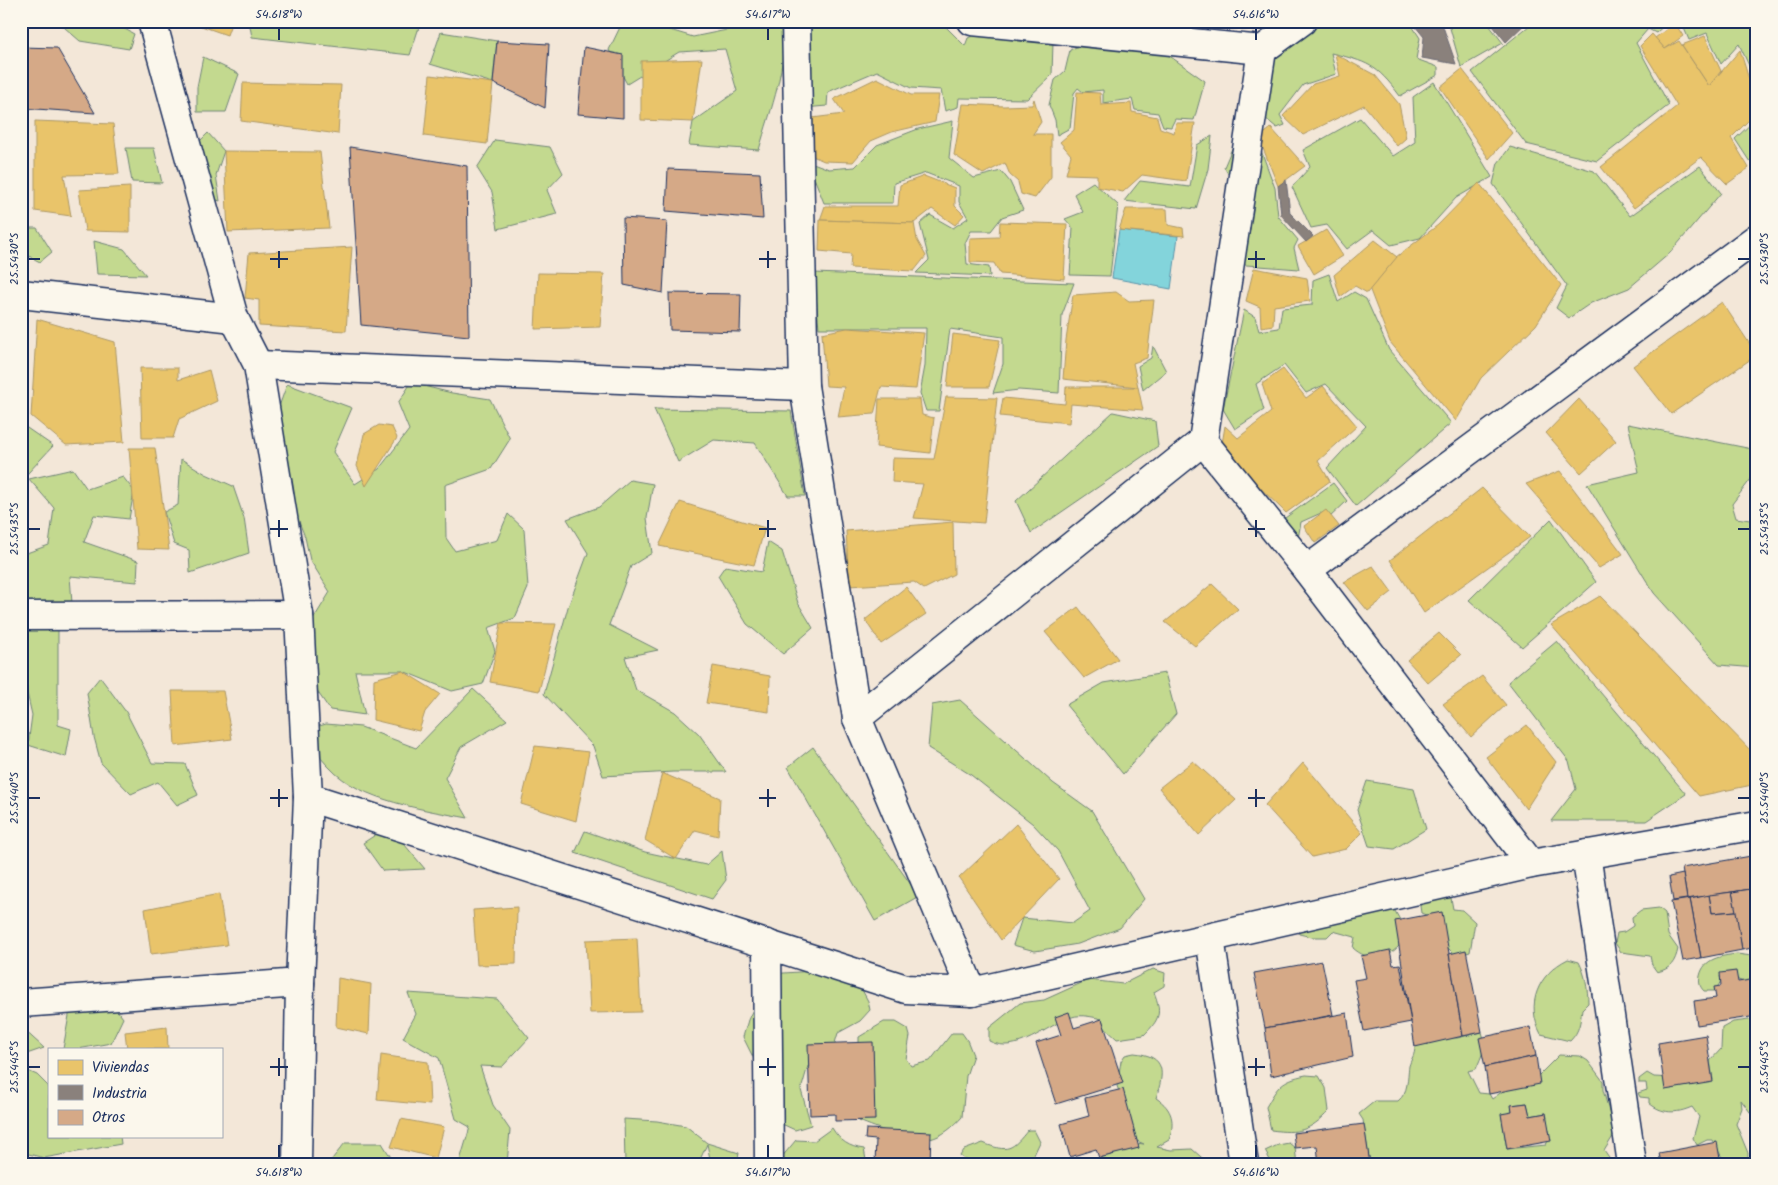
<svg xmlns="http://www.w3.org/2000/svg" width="1778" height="1185" font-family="Kalam,sans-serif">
	<rect width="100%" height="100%" fill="#f3e7d8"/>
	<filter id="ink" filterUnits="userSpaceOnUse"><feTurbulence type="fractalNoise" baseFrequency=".02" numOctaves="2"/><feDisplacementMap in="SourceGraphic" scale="10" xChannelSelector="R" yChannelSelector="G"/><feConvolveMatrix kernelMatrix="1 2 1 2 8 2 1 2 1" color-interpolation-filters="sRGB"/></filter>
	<g filter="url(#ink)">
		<!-- green -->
		<g fill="#c3d98f" stroke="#6f8476" fill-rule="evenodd">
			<path d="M57 21H110L134 34 129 49 80 41Z"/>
			<path d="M249 21H421L410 55 252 37Z"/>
			<path d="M623 21 670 30 693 37 770 21H781C790 63 770 110 759 150L689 145 693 122 737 91 725 49 679 52 627 84 609 50Z"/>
			<path d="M799 21H916L917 24H943L965 46 968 38 992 26 1053 42 1052 75 1027 99 959 98 958 107 945 111 941 90 911 88 877 71 828 92 827 106 804 108Z"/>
			<path d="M1305 21H1409L1420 38 1416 59 1438 67V75L1400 96C1376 64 1368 62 1331 53L1336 74 1303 85 1280 115 1285 125 1277 128 1247 103V68Z"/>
			<path d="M1448 21H1486L1503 43 1461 67Z"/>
			<path d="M1535 21H1669L1656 33 1648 29 1636 43 1669 105 1597 161 1526 144 1472 72Z"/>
			<path d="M1681 21H1756L1757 69 1751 70 1739 44 1721 64 1707 33 1689 40Z"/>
			<path d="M441 32 497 41 493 83 430 64Z"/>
			<path d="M1091 40 1154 45 1205 81 1194 120 1175 119 1171 127 1163 126 1158 113 1135 110 1132 99 1103 103V90L1083 92 1078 88 1074 93 1070 128 1057 135 1055 120 1049 105 1055 80 1065 71 1070 50Z"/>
			<path d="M203 57 239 74 226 112H197V87Z"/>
			<path d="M1434 82 1492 177 1456 198 1420 238 1391 245 1373 230 1347 249 1327 225 1311 228 1292 187 1310 167 1303 150 1360 118 1393 156 1415 142 1413 97Z"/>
			<path d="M1757 118V158L1750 162 1735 139Z"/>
			<path d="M953 121 949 158 974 178 1001 171 1010 182 1023 210 1002 217 991 231H971L965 243 967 264 989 267 990 276 916 273 929 260 920 224 930 215 953 228 968 218 959 202V186L926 173 894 183 893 203H824L813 175V163L829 169 855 167 877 145 918 129Z"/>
			<path d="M208 133 224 151 216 175 220 201 200 195 187 154Z"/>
			<path d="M1212 136 1208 169 1196 209 1124 201 1140 181 1190 187 1197 145Z"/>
			<path d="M495 140 550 147 563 173 547 190 557 214 498 229 492 192 477 168Z"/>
			<path d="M1259 145 1275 188 1278 216 1298 240 1294 248 1299 269 1233 264 1236 204 1226 186 1230 177 1224 167 1233 146Z"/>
			<path d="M1510 147 1594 171 1630 216 1700 166 1721 193 1670 253 1629 288 1591 303 1569 318 1556 308 1567 286 1493 184 1498 163Z"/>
			<path d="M126 148H154L162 183 132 182Z"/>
			<path d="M1093 182 1118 205 1110 276 1070 275 1073 228 1065 219 1083 212 1074 194Z"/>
			<path d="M21 228H37L52 252 40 262 21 252Z"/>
			<path d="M94 241 124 249 146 275 97 274Z"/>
			<path d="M814 273 1074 283 1062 315 1059 393 1019 390 993 393 1003 364V337L950 329 939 411H926L920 393 925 366 926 328H819Z"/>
			<path d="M1329 274 1338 302 1354 292 1366 299 1389 350 1451 423 1356 506 1327 468 1366 426 1326 384 1306 393 1284 365 1256 384 1264 410 1235 429 1223 409 1244 310 1255 317 1259 331 1279 328 1282 308 1312 305 1313 280Z"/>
			<path d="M1153 346 1166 371 1143 390 1138 366 1151 358Z"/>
			<path d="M411 383 452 393 490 399 510 439 491 469 445 485 446 538 455 551 497 540 508 514 524 529 528 588 515 618 488 628 495 651 483 684 452 691 403 671H355L365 715 330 710 308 678 311 623 330 592 310 560 305 537 267 441 287 384 352 408 333 452 355 484 379 469 409 430 398 403Z"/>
			<path d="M654 409 791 411 805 496H788L755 443 714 440 678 462Z"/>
			<path d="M1113 412 1155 421 1158 446 1031 533 1016 501Z"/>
			<path d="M21 424 53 446 28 473 21 483Z"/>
			<path d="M1628 424 1757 450V471L1732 504 1736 518 1757 521V580L1754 583 1757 586V668L1719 665 1654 593 1587 484 1639 472Z"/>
			<path d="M181 459 206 474 233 486 244 518 249 553 190 573 189 550 174 544 164 512 178 505Z"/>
			<path d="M73 469 87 489 123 477 134 491 129 519 94 515 84 542 138 561 137 582 70 576 72 603 32 609 21 594V555L49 545 54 508 29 479Z"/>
			<path d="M630 480 653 484 647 518 652 553 631 566 609 625 658 650 625 657 636 690 675 712 699 734 726 772H673L603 776 593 746 544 694 568 607 588 553 567 519 599 507Z"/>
			<path d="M1333 483 1347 501 1328 519 1321 513 1301 522 1297 544 1262 495 1285 518Z"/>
			<path d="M1551 519 1596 582 1522 647 1469 600Z"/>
			<path d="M768 542 782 551 798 603 813 628 783 654 747 624 718 576 725 566 762 572Z"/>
			<path d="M23 629 58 630V725L71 729 66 757 28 745 32 715 27 693Z"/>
			<path d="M1557 641 1686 794 1646 821H1551L1576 789 1569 761 1508 682Z"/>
			<path d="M1165 673 1176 714 1123 774 1066 705 1104 683Z"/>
			<path d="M100 677 126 712 152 763 185 764 198 795 177 805 158 782 131 794 101 763 94 737 87 693Z"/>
			<path d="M473 689 507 720 461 747 445 778 468 818C426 810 360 801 330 768 319 758 312 743 303 731L326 724 361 727 416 748Z"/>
			<path d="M960 700 1053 783 1092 811 1144 899 1120 928 1078 944 1035 951 1013 945 1022 918 1073 923 1090 911 1058 851 1033 824 971 775 928 748 932 705Z"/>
			<path d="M813 747 919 896 875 921 788 767Z"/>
			<path d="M1367 781 1414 789 1426 829 1394 849 1369 846 1357 810Z"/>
			<path d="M389 826 425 869 383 871 363 843Z"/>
			<path d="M585 831 645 852 706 865 722 851 726 880 712 899 575 853Z"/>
			<path d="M1446 894 1451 898 1453 909 1462 910 1475 922 1470 952 1456 956 1444 944 1431 917 1421 913 1420 906 1424 896Z"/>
			<path d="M1396 904 1395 911 1400 920 1399 946C1386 960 1367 961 1353 948L1355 937 1333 931 1327 937H1312L1299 934 1296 925Z"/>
			<path d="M1659 908 1665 913 1668 935 1678 949C1675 962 1671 969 1657 972L1652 965 1650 956 1621 952 1615 943 1617 933 1624 932 1633 926 1632 917 1641 910Z"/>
			<path d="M1737 954 1752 956 1757 955V998L1751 987 1741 981 1726 975 1720 976 1721 981 1715 991H1704C1699 986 1699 982 1700 976 1704 958 1721 956 1737 954Z"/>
			<path d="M1568 959 1579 962C1585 973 1588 989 1588 1003L1582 1009C1580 1022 1580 1031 1570 1041L1541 1034C1525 1004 1538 974 1568 959Z"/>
			<path d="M1153 969 1165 973 1164 986 1154 992C1162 1013 1160 1019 1144 1035L1117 1039 1105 1028 1102 1019C1093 1017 1081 1014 1072 1017 1046 1025 1017 1056 989 1041V1028L1020 1003 1044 1000 1088 980 1123 984Z"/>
			<path d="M814 971 861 988 868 1001 870 1010 860 1021 838 1033 835 1043 815 1065 808 1066 801 1090 811 1125 795 1130 769 1118 753 1057 743 1037 748 1020 769 974Z"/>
			<path d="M408 993 497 999 529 1038 502 1067 480 1066 493 1105 510 1130 507 1164H459L470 1127 456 1119 439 1058 403 1038 416 1014Z"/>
			<path d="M110 1001 123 1018 111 1043 78 1049H63L70 1010Z"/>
			<path d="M1757 1019V1115L1753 1116 1741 1100 1742 1108 1736 1124 1748 1153V1164H1726L1712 1140H1707L1697 1145 1693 1138 1699 1117 1692 1107C1676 1114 1662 1114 1649 1103V1098L1640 1097 1638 1093 1647 1090 1646 1083H1639V1079L1647 1073 1654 1077 1713 1080 1710 1061 1721 1049 1722 1028 1733 1022Z"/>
			<path d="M884 1022H896L908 1029 910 1036 906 1059 911 1066 930 1061 952 1033H962L967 1040 973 1055 966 1076 962 1117C954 1126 943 1136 930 1139 912 1142 876 1128 859 1121L875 1113 859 1051V1037Z"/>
			<path d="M21 1027 44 1048 21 1056Z"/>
			<path d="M1482 1032C1487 1046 1482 1055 1476 1069L1468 1071 1479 1093 1489 1094 1492 1099 1510 1086 1527 1087 1559 1055 1580 1056 1588 1061 1603 1081V1090L1615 1133 1604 1151 1613 1164H1370L1363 1120 1359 1114 1375 1101H1398C1409 1092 1407 1079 1409 1066 1411 1059 1415 1055 1415 1047L1428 1036 1457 1038ZM1527 1103 1530 1116 1546 1113 1544 1123 1550 1136 1546 1145 1507 1149 1502 1118 1512 1112V1105Z"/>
			<path d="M1134 1053C1167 1056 1164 1073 1156 1098 1173 1109 1175 1122 1169 1140L1157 1147 1171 1150 1192 1149 1209 1164H1095L1099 1158 1115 1154 1128 1142 1144 1144 1137 1141 1117 1086 1121 1061 1125 1055Z"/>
			<path d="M21 1068 37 1075 49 1087V1136H120L121 1144 44 1158 21 1152Z"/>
			<path d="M1306 1075 1319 1076 1326 1088 1329 1111C1310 1131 1298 1134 1271 1130L1266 1107C1278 1086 1281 1080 1306 1075Z"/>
			<path d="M624 1119 657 1121 686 1126 707 1143 739 1153 737 1164H711L707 1144 698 1164H625Z"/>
			<path d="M832 1128C840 1141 849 1147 864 1149L866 1160 843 1164H776L796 1140 814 1141Z"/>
			<path d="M1028 1130H1034L1040 1142 1032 1159 1016 1160 1013 1164H996L991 1160 968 1162 960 1156 964 1150 983 1143C1008 1153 1012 1150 1028 1130Z"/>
			<path d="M345 1143H382L395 1164H328Z"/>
			<path d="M1289 1143 1295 1148 1297 1164H1269L1270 1160 1265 1151 1278 1145Z"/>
		</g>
		<!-- water -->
		<path fill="#83d4db" stroke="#5992a9" d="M1119 230 1178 236 1171 289 1112 278Z"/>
		<!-- homes -->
		<g fill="#e9c46a" stroke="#ab9766">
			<path d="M187 21H232L227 35Z"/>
			<path d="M1675 23 1683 36 1665 49 1655 38Z"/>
			<path d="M1652 34 1665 49 1679 41 1709 86 1740 50 1757 105V112L1731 138 1749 168 1727 184 1701 157 1634 208 1601 167 1677 106 1640 46Z"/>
			<path d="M1705 36 1721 71 1709 86 1682 45Z"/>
			<path d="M1335 54 1375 75 1399 104 1406 138 1397 146 1364 105 1303 135 1283 116 1313 84 1340 76Z"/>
			<path d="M702 59 693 122 641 120V61Z"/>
			<path d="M1462 69 1512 133 1489 159 1440 87Z"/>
			<path d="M430 75 493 83 487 144 424 136Z"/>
			<path d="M877 78 911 95H939L935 122 892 132 871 141 853 162 824 161 808 154 812 118 844 114 834 99Z"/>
			<path d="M243 83 341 85 338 134 241 121Z"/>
			<path d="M1077 92 1100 93 1101 105 1131 103 1132 112 1157 117 1160 128 1174 133 1176 123H1195L1186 181 1142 175 1123 192 1097 187V175L1066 174 1071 155 1060 142 1074 130Z"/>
			<path d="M1034 99 1041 122 1033 134H1051V177L1035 198 1021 194 1018 182 1010 175 1005 163 983 174 954 155 963 104 1004 106 1032 105Z"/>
			<path d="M35 121 113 124 119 174 64 175 71 216 35 211Z"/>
			<path d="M1271 128 1305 166 1278 186 1259 138Z"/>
			<path d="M224 151 320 152 329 228 228 232Z"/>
			<path d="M924 176 955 188V206L964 215 955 225 932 209 914 223 820 220 825 206H898L900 185Z"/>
			<path d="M1479 183 1561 285 1536 325 1481 378 1456 421 1390 342 1366 280 1438 225Z"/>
			<path d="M130 187V232L85 231 79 190Z"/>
			<path d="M1126 209H1167L1168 225 1183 228 1184 236 1119 230Z"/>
			<path d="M820 220 914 223 917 240 926 256 914 271 850 268 851 254 819 251Z"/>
			<path d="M1000 222 1067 224 1064 279 1000 274 994 263 970 262V238L999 237Z"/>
			<path d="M1326 230 1343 256 1314 274 1298 246Z"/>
			<path d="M1375 240 1397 257 1367 293 1355 286 1340 297 1334 275Z"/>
			<path d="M352 247 346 331 259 326V300L245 298 249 253Z"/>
			<path d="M1254 268 1307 278 1310 301 1274 306 1273 325 1261 327 1260 307 1246 301Z"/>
			<path d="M538 273 604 274 600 327 535 329Z"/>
			<path d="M1116 292 1129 301 1154 300 1147 358 1133 363 1138 387 1063 379 1066 340 1073 295Z"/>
			<path d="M1722 302 1757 355 1671 414 1633 366Z"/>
			<path d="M37 319 115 342 124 442 66 445 31 416Z"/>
			<path d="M847 328 924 333 916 389 881 387 874 414 838 417 844 387 826 386 822 333Z"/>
			<path d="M953 334 1000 340 989 387H947Z"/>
			<path d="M140 368H178V380L209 370 217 401 179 419 173 438H142Z"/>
			<path d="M1283 369 1306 398 1323 386 1357 426 1318 461 1330 481 1286 513 1221 450 1225 426 1238 438 1271 412 1262 384Z"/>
			<path d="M1066 387H1138L1143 410 1071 404 1069 423 1000 416 1003 398 1065 404Z"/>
			<path d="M946 397 997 398 984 523 914 518 923 484 892 482 893 458 934 459Z"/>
			<path d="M879 399H920L922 415 934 418 930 453 876 447Z"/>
			<path d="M1579 399 1616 441 1581 473 1546 433Z"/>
			<path d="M379 425 392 427 397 438 366 486 357 466 364 434Z"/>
			<path d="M129 448H155L169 550 137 549Z"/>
			<path d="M1560 471 1623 554 1599 568 1526 484Z"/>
			<path d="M1482 488 1530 537 1424 613 1390 560Z"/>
			<path d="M680 502 765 528 754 565 659 546Z"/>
			<path d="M1326 510 1339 526 1315 543 1304 526Z"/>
			<path d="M953 522 954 574 924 589 914 582 849 586 846 531Z"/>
			<path d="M1373 566 1392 592 1368 611 1344 582Z"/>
			<path d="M1212 584 1238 609 1195 646 1165 622Z"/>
			<path d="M906 587 926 614 881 644 865 620Z"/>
			<path d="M1600 596 1757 757V784L1699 796 1551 625Z"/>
			<path d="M1078 607 1118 659 1084 678 1045 632Z"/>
			<path d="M501 623 556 624 539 691 490 682Z"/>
			<path d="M1439 633 1461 655 1428 683 1407 660Z"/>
			<path d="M713 666 770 676 769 712 706 703Z"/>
			<path d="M403 671 440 694 425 712 419 731 373 720 374 679Z"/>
			<path d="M1482 676 1506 705 1471 737 1443 704Z"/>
			<path d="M172 691H223L232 739 175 746Z"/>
			<path d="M1527 725 1556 762 1526 809 1486 757Z"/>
			<path d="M535 746 589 752 576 821 521 804Z"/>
			<path d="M1193 761 1236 800 1199 835 1159 788Z"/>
			<path d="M1303 763 1362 833 1346 849 1312 857 1265 805Z"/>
			<path d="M662 773 720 798 718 836 695 830 676 859 645 840Z"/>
			<path d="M1016 824 1059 879 1001 940 959 878Z"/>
			<path d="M219 894 227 945 151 954 145 909Z"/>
			<path d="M517 907 516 964 477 965 473 910Z"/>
			<path d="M637 938 641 1012 590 1013 586 940Z"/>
			<path d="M338 978 371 984 369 1034 336 1027Z"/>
			<path d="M167 1027 168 1049H127L125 1032Z"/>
			<path d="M381 1055 428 1062 430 1105 377 1100Z"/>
			<path d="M401 1119 444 1127 436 1158 391 1147Z"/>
		</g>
		<!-- industry -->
		<g fill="#8a817c" stroke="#696873">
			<path d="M1411 21H1441L1456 64 1422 58 1424 37Z"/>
			<path d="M1489 21H1528L1506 42Z"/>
			<path d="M1286 180 1290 213 1313 236 1306 242 1281 215 1278 186Z"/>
		</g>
		<!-- building -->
		<g fill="#d5a987" stroke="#1b2f5e">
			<path d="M497 41 549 44 545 108 493 83Z"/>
			<path d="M21 47 57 48 95 113 21 108Z"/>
			<path d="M584 47 623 55V118L578 114Z"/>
			<path d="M350 147 467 166 469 336 361 325Z"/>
			<path d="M668 169 760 173 763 219 666 211Z"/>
			<path d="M623 218 667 221 663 293 624 285Z"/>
			<path d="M669 293 741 294 740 332 670 330Z"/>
			<path d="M1757 855V888L1687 899 1682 868Z"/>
			<path d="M1683 874 1687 899 1673 901 1669 877Z"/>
			<path d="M1757 888V947L1742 950 1732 892Z"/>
			<path d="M1732 892 1736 911 1712 913 1709 895Z"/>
			<path d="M1709 895 1712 913 1736 911 1742 950 1701 958 1690 899Z"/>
			<path d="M1690 899 1701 958 1683 961 1671 902Z"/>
			<path d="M1442 912 1463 1036 1415 1047 1395 921Z"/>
			<path d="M1390 950 1393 965 1400 964 1411 1022 1364 1031 1354 980 1366 978 1361 956Z"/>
			<path d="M1466 950 1482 1032 1463 1036 1449 954Z"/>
			<path d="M1322 961 1333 1015 1265 1028 1254 973Z"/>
			<path d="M1736 971 1738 982 1750 980 1753 1004 1757 1003V1016L1697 1025 1694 1001 1716 998 1714 987 1721 986 1720 973Z"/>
			<path d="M1069 1012 1074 1028 1102 1019 1123 1083 1056 1104 1036 1043 1061 1035 1055 1017Z"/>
			<path d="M1347 1013 1353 1057 1271 1076 1265 1028Z"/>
			<path d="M1530 1027 1536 1056 1485 1067 1479 1038Z"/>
			<path d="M1706 1035 1713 1082 1665 1090 1658 1043Z"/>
			<path d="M873 1042 875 1120 835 1121V1114L810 1115 808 1044Z"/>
			<path d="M1536 1056 1540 1084 1489 1094 1485 1067Z"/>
			<path d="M1123 1089 1139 1148 1099 1158 1096 1149 1070 1157 1061 1124 1089 1116 1085 1098Z"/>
			<path d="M1527 1103 1530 1116 1546 1113 1551 1141 1507 1149 1501 1114 1512 1112 1511 1105Z"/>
			<path d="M1364 1124 1370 1164H1319L1317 1146 1295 1148 1293 1133Z"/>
			<path d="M866 1129 931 1132 930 1164H875L876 1140 865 1139Z"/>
			<path d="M1717 1142 1721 1164H1661L1659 1153Z"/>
		</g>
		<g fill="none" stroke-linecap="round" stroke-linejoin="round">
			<!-- street casing -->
			<g stroke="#1b2f5e" stroke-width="31">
				<g id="street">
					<path d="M152 21 234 318 258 365 299 615 308 797 300 983 297 1164"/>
					<path d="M796 21 804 386 857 718 972 992"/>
					<path d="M972 21 1262 50 1302 21"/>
					<path d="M1262 50 1203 441 1307 570 1531 864"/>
					<path d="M21 294 234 318"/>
					<path d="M258 365 804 386"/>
					<path d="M1307 570 1757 238"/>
					<path d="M21 616 299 615"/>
					<path d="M857 718 1203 441"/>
					<path d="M308 797 906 989 972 992 1531 864 1757 825"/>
					<path d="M1586 854 1632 1164"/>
					<path d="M1210 938 1244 1164"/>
					<path d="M767 944 769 1164"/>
					<path d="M21 1003 300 983"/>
				</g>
			</g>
			<!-- street -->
			<use href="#street" stroke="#fbf7ec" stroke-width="28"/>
		</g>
	</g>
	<!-- ticks -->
	<path fill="none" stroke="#1b2f5e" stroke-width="2" d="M279 28V40M768 28V40M1256 28V40M279 251V268M768 251V268M1256 251V268M28 259H40M270 259H288M759 259H776M1248 259H1265M1738 259H1750M279 520V537M768 520V537M1256 520V537M28 529H40M270 529H288M759 529H776M1248 529H1265M1738 529H1750M279 789V807M768 789V807M1256 789V807M28 798H40M270 798H288M759 798H776M1248 798H1265M1738 798H1750M279 1058V1076M768 1058V1076M1256 1058V1076M28 1067H40M270 1067H288M759 1067H776M1248 1067H1265M1738 1067H1750M279 1145V1158M768 1145V1158M1256 1145V1158"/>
	<!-- margin -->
	<rect width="1778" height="1185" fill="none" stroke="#fbf7ec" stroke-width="55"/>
	<!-- legend -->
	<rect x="48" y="1048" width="175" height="90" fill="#fbf7ec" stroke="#a1a7b3"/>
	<rect x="58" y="1060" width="25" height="15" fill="#e9c46a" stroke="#a1a7b3"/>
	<text x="92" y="1072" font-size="15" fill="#1b2f5e">Viviendas</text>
	<rect x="58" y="1085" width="25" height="15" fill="#8a817c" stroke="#a1a7b3"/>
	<text x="92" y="1098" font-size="15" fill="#1b2f5e">Industria</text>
	<rect x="58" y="1110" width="25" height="15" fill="#d5a987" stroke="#a1a7b3"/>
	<text x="92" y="1122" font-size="15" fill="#1b2f5e">Otros</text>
	<rect x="28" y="28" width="1722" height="1130" fill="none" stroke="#1b2f5e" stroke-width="2"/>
	<g font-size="12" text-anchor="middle" fill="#1b2f5e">
		<text x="279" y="18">54.618°W</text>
		<text x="768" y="18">54.617°W</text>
		<text x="1256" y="18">54.616°W</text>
		<text transform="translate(14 259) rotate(-90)" y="4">25.5430°S</text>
		<text transform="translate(1764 259) rotate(-90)" y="4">25.5430°S</text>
		<text transform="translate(14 529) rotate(-90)" y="4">25.5435°S</text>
		<text transform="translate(1764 529) rotate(-90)" y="4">25.5435°S</text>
		<text transform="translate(14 798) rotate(-90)" y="4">25.5440°S</text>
		<text transform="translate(1764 798) rotate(-90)" y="4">25.5440°S</text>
		<text transform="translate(14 1067) rotate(-90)" y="4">25.5445°S</text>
		<text transform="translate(1764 1067) rotate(-90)" y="4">25.5445°S</text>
		<text x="279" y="1176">54.618°W</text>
		<text x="768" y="1176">54.617°W</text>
		<text x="1256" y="1176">54.616°W</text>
	</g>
</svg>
